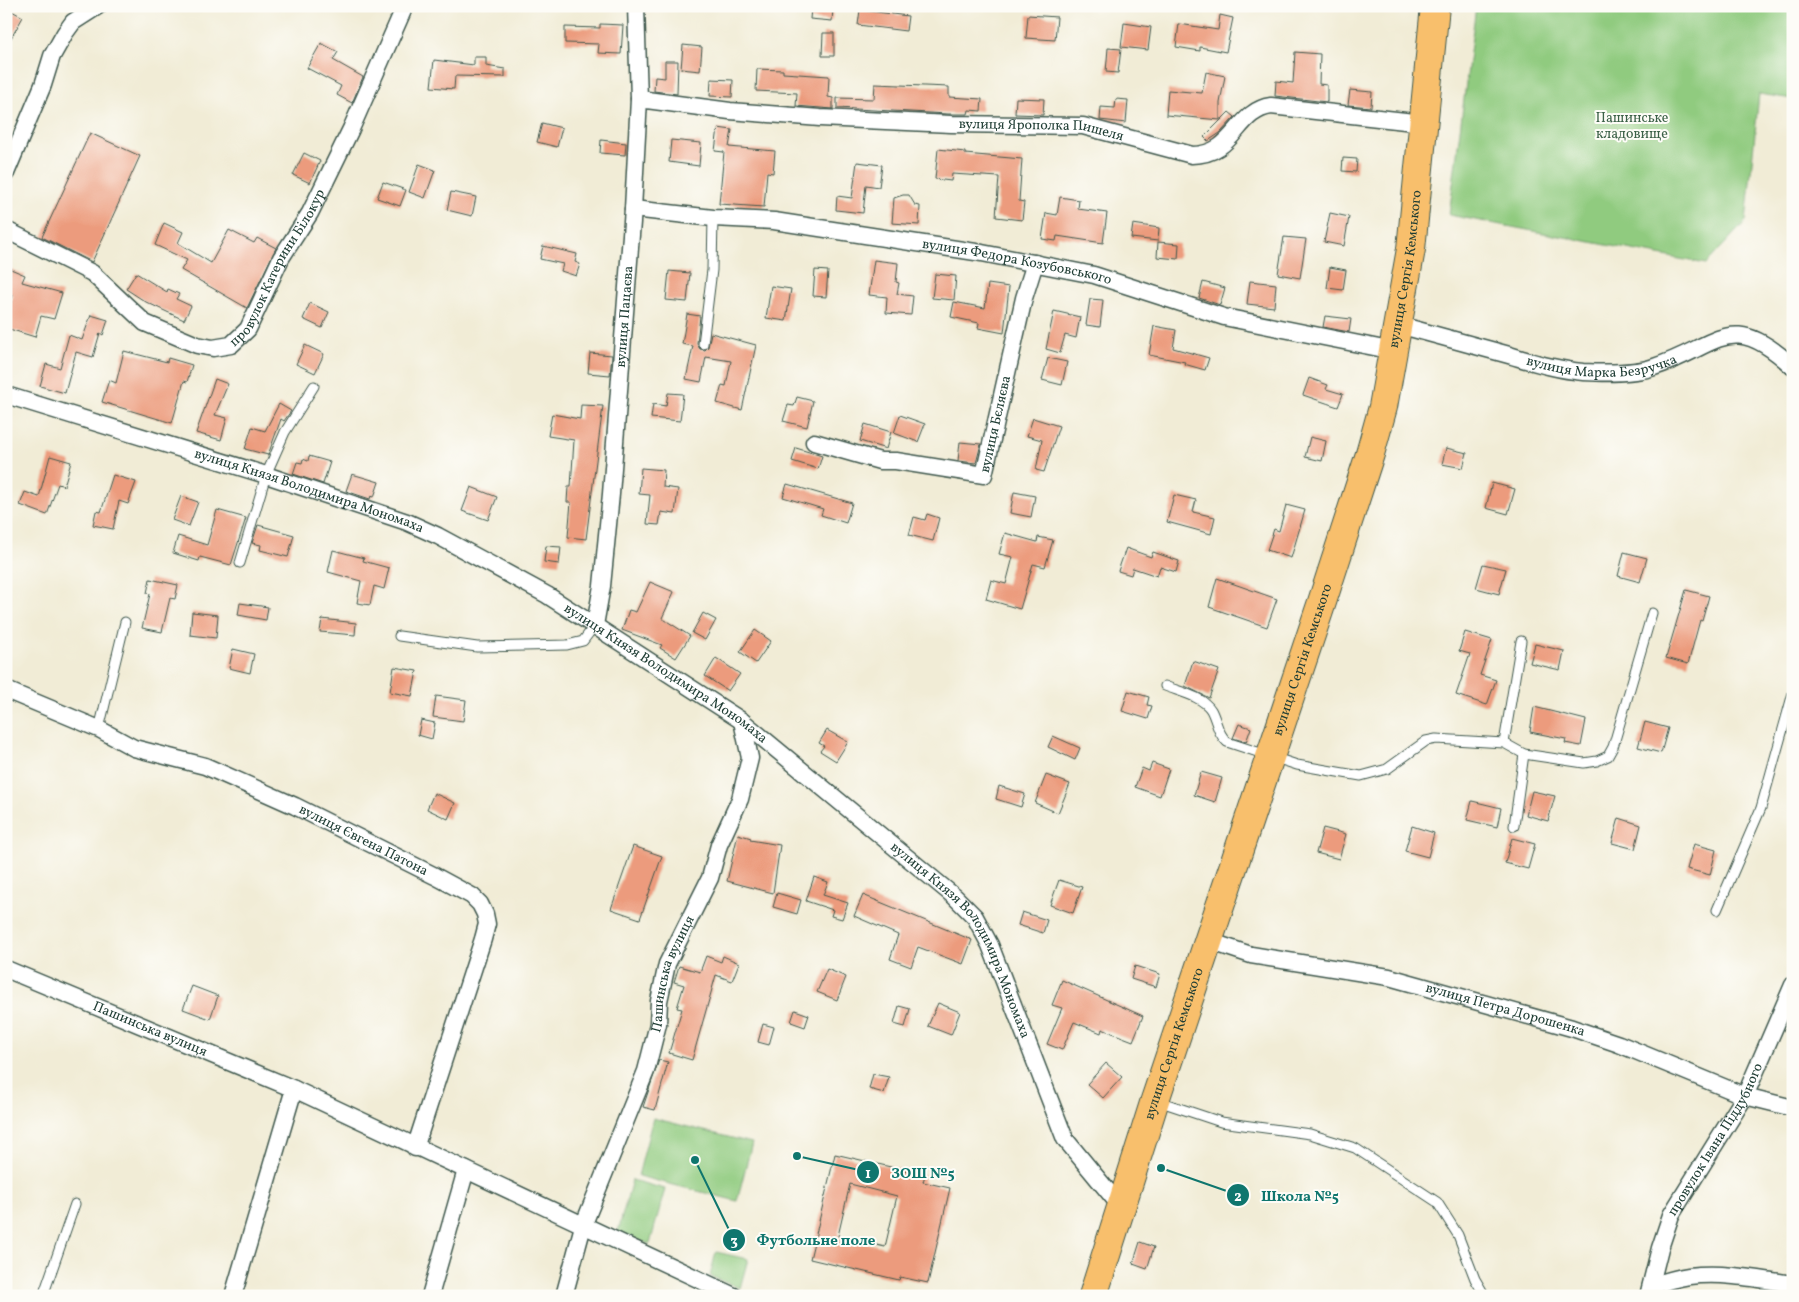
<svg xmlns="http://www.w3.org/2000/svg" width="1799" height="1302" font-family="Vollkorn,serif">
	<rect width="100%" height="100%" fill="#fdfcf7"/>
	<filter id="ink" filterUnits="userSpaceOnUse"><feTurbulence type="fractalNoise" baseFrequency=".02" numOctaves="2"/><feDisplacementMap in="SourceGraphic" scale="10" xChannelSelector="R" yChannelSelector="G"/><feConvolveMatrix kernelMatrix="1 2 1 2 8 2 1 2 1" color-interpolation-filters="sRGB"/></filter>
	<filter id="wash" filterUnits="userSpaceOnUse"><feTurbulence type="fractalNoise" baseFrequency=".0096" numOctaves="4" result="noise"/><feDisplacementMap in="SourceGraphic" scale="20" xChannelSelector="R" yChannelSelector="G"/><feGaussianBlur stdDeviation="1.12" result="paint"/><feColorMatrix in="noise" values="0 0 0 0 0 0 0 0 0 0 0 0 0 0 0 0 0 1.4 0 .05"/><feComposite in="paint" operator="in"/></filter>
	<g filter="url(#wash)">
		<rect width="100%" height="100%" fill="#f1ecd6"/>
		<!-- green -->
		<g fill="#90cb7f" stroke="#58845a">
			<path d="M1476 6H1793V99L1759 94 1746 221 1706 264 1449 215Z"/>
			<path d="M653 1118 752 1143 737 1201 638 1176Z"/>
			<path d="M632 1180 665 1189 650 1244 617 1235Z"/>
			<path d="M716 1252 748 1259 740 1288 710 1276Z"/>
		</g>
		<g id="blocks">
			<!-- building -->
			<g fill="#ec9b7d" fill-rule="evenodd">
				<path d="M6 8 23 17 6 47Z"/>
				<path d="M811 8 833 9 832 21 810 19Z"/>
				<path d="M860 10 908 16 906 31 858 25Z"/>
				<path d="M1028 15 1057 17 1055 40 1026 38Z"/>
				<path d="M1220 15 1233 18 1226 52 1200 47V51L1176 47 1179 24 1218 30Z"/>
				<path d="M1124 23 1151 27 1148 50 1121 47Z"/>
				<path d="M600 24 623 25 621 54 598 53 599 44 565 43V27L600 28Z"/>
				<path d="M823 33H834V56H822Z"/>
				<path d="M321 43 338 52 333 60 363 77 352 103 337 95 341 86 307 68Z"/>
				<path d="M683 45 702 47 700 71 681 69Z"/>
				<path d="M1108 48 1121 49 1118 73 1106 72Z"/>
				<path d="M1295 52 1320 54 1319 84 1327 85V102L1275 96 1276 81 1293 83Z"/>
				<path d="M474 57H486V66L505 69V77L455 76 454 89 431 87 434 60 474 65Z"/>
				<path d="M665 61H678L677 94 654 91 655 77 665 78Z"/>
				<path d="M757 69 783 70V73L829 76 828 97 833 98V109L796 106 797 93 756 91Z"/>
				<path d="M1206 72 1225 76 1220 103V120L1166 115 1168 90 1202 93Z"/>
				<path d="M711 79 733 80 732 97 710 96Z"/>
				<path d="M875 84 949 87V97L982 99 981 111 969 110 968 114H948L837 108V98L874 99Z"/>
				<path d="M1350 90 1372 92 1371 107 1348 105Z"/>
				<path d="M1016 98 1044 99 1043 115 1015 114Z"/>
				<path d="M1116 99 1128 100 1126 123 1100 120 1101 107 1115 108Z"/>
				<path d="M1229 112 1235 117 1220 133 1208 141 1204 137Z"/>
				<path d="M542 123 562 128 557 147 537 142Z"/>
				<path d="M718 128 732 130 729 147 775 151 773 173 767 172 764 207 719 204 724 152 715 151Z"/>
				<path d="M90 133 140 156 92 262 42 237Z"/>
				<path d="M601 140 626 143 625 155 600 153Z"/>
				<path d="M671 140 701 143 699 166 669 162Z"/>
				<path d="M938 149 965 152V154L1022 159 1019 201 1024 202 1022 220 996 217 999 177 952 174 951 181 935 179Z"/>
				<path d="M304 153 320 161 310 183 293 175Z"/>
				<path d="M1343 158 1357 159 1356 172 1342 171Z"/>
				<path d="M857 162 882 165 879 187 866 185 863 213 836 210 837 196 852 198Z"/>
				<path d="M419 164 435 170 425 198 409 192Z"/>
				<path d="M383 182 406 190 400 206 377 198Z"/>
				<path d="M451 192 476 197 472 216 447 210Z"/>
				<path d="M903 195H909L915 205 920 206 919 225 892 223 894 198Z"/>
				<path d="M1060 197 1079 200 1078 209 1107 213 1103 243 1057 236 1056 241 1042 239 1046 213 1057 215Z"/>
				<path d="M1330 213 1349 217 1344 246 1324 242Z"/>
				<path d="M164 223 183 232 178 243 211 263 229 230 254 243 257 238 276 248 247 308 181 270 187 260 155 245Z"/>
				<path d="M1133 224 1159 228 1158 241 1131 238Z"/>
				<path d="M1284 237 1306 239 1300 278 1278 274Z"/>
				<path d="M1158 242 1179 244 1178 259 1157 257Z"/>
				<path d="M543 246 577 254 575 262 580 264 576 276 561 271 563 264 540 259Z"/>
				<path d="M874 260 898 263 896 282 899 283 897 294 913 296 911 315 886 313 887 297 869 295Z"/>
				<path d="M6 267 25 275 22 282 62 293 54 319 41 316 35 337 6 328V317L13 295 6 292Z"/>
				<path d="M1330 267 1346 270 1343 290 1327 288Z"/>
				<path d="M815 270 828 271 826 297 813 296Z"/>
				<path d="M669 271 690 273 687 302 666 300Z"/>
				<path d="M136 273 167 292 168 289 179 294 176 299 191 306 184 320 146 302 126 289Z"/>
				<path d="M935 274 956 276 954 300 932 298Z"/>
				<path d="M1250 281 1276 284 1274 307 1247 304Z"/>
				<path d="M1203 282 1225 288 1220 305 1199 298Z"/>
				<path d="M988 284 1009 287 1004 333 978 328 979 323 951 317 954 302 985 308Z"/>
				<path d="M771 286 791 289 786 321 766 318Z"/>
				<path d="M1090 299 1103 300 1100 327 1086 325Z"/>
				<path d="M310 303 329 312 322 328 303 319Z"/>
				<path d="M1054 311 1080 317 1076 338 1065 335 1060 353 1046 349Z"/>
				<path d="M687 314 700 316 697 343 700 349 705 350 708 347 711 333 756 345 742 410 717 403 722 385 726 386 731 361 706 357 701 382 686 379 693 346 682 344Z"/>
				<path d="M91 315 108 320 103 335 100 333 93 357 76 352 65 393 40 386 46 364 60 368 69 335 82 340Z"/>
				<path d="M1325 316 1351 319 1349 332 1323 327Z"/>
				<path d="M1154 326 1176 330 1173 348 1209 358 1205 370 1184 364 1185 362 1149 355Z"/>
				<path d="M305 345 324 354 315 373 296 364Z"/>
				<path d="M124 351 167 362 168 358 192 365 187 382 184 381 172 423 102 402 109 380 116 383Z"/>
				<path d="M590 353 612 355 610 375 588 373Z"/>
				<path d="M1048 358 1067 362 1062 385 1042 380Z"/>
				<path d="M1309 378 1328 385 1326 389 1343 394 1338 407 1303 395Z"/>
				<path d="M215 379 228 384 215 415 227 418 221 440 196 433Z"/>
				<path d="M668 393 683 394 680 421 651 418 653 404 666 406Z"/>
				<path d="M797 397 813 401 807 427 783 421 788 405 794 406Z"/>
				<path d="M279 404 291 411 284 421 281 419 268 455 245 449 252 427 265 431Z"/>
				<path d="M581 405 603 406 586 539 568 537 571 502H567L568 487H571L574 440 548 436 552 414 580 419Z"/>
				<path d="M900 415 925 424 918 442 894 433Z"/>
				<path d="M1033 418 1059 426 1044 472 1036 470 1042 440 1027 436Z"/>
				<path d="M865 424 891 432 886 449 860 441Z"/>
				<path d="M1310 437 1326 441 1322 461 1305 457Z"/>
				<path d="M960 442 981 444 976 463 958 461Z"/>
				<path d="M796 448 822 456 818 469 792 461Z"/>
				<path d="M1446 448 1467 453 1463 468 1442 464Z"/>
				<path d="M50 456 71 462 64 486 58 484 47 515 20 505 25 492 39 497Z"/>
				<path d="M309 456 330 462 323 484 293 474 297 462 302 463 303 459 308 461Z"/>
				<path d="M641 468 664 470 663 487 678 489 675 514 661 512 659 525 647 524 650 495 639 494Z"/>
				<path d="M352 474 379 482 374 497 371 496 370 499 346 491Z"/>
				<path d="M113 475 136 482 128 504 119 501 113 529 93 525 96 511 101 512Z"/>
				<path d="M1492 483 1515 489 1508 514 1486 508Z"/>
				<path d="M787 484 852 503 846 523 821 515 823 509 783 497Z"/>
				<path d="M471 487 497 497 488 520 462 511Z"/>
				<path d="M1014 492 1035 496 1031 517 1010 513Z"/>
				<path d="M1174 495 1196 500 1193 512 1215 517 1211 534 1167 522Z"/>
				<path d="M181 496 198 502 189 526 172 520Z"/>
				<path d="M1286 505 1305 510 1291 558 1267 550 1274 529 1279 531Z"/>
				<path d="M217 510 246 518 231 565 200 557 199 561 173 553 178 536 207 545Z"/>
				<path d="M927 514 939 518 933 541 909 535 914 517 925 520Z"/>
				<path d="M258 525 294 535 288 557 260 550 261 545 252 543Z"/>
				<path d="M1005 533 1037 542 1038 537 1053 540 1045 567 1033 564 1020 609 986 599 991 580 1006 584 1013 557 999 554Z"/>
				<path d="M546 546 561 547 559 564 544 562Z"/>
				<path d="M1126 548 1151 557 1153 552 1179 561 1176 572 1160 567 1157 576 1133 568 1131 575 1118 571Z"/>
				<path d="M333 550 364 558 363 561 389 568 384 589 374 586 370 605 357 603 361 581 328 572Z"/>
				<path d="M1624 552 1647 558 1640 582 1618 576Z"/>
				<path d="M1483 564 1506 569 1499 594 1476 588Z"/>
				<path d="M1217 578 1277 599 1267 627 1209 607Z"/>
				<path d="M150 579 178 585 175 599 170 598 162 632 142 628 150 594 147 593Z"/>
				<path d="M650 582 674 592 662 618 690 636 676 658 660 648 662 645 622 630 629 610 636 612Z"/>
				<path d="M1686 590 1709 596 1702 621 1700 620 1688 664 1666 658Z"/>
				<path d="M240 603 268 607 266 620 238 615Z"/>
				<path d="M192 612 218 615 216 638 190 635Z"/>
				<path d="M703 613 716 620 705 640 692 633Z"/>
				<path d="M322 619 356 623 355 635 320 632Z"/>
				<path d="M755 630 771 641 756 663 740 652Z"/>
				<path d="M1465 632 1492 640 1480 675 1496 680 1487 705 1456 695 1470 654 1459 651Z"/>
				<path d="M1535 644 1564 651 1560 670 1530 663Z"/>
				<path d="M233 649 254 654 250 673 229 668Z"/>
				<path d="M716 658 740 674 728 691 705 676Z"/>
				<path d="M1193 661 1219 670 1209 698 1185 686Z"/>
				<path d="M394 667 417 671 412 696 390 692Z"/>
				<path d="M1128 691 1149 697 1147 705 1152 706 1148 719 1122 711Z"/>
				<path d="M436 696 466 700 463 721 433 717Z"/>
				<path d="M1534 707 1586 720 1581 746 1565 743 1566 739 1530 732Z"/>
				<path d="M421 720 435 723 432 739 418 735Z"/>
				<path d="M1645 722 1668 728 1661 753 1638 747Z"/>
				<path d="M1239 724 1251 728 1246 742 1233 738Z"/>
				<path d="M827 730 848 742 836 761 820 751 824 746 819 743Z"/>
				<path d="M1053 736 1080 748 1075 760 1048 747Z"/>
				<path d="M1152 763 1169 769 1160 796 1135 787 1142 768 1149 771Z"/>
				<path d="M1201 772 1222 778 1215 802 1194 795Z"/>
				<path d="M1046 775 1070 784 1058 813 1035 803Z"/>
				<path d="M999 786 1025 794 1021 807 996 799Z"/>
				<path d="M1532 791 1555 796 1548 821 1526 815Z"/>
				<path d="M434 793 455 803 448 819 427 809Z"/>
				<path d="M1472 801 1501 808 1497 827 1467 820Z"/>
				<path d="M1619 818 1641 825 1635 849 1612 843Z"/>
				<path d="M1412 826 1434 833 1428 857 1405 851Z"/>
				<path d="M1323 828 1346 834 1339 859 1316 853Z"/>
				<path d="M738 834 751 838 750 840 780 845 773 893 727 881Z"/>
				<path d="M1512 838 1535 844 1528 869 1505 863Z"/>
				<path d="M1694 844 1716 850 1710 875 1687 869Z"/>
				<path d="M633 846 662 856 640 919 611 909Z"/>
				<path d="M814 877 828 882 823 895 848 903 842 919 831 916 833 910 806 901Z"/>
				<path d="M1059 880 1082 887 1073 913 1050 905Z"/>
				<path d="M777 893 801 900 797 914 773 907Z"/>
				<path d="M863 895 972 940 963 964 918 947 911 967 890 959 898 935 854 916Z"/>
				<path d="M1022 912 1047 920 1043 933 1018 925Z"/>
				<path d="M706 956 721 962 723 956 739 963 732 981 716 975 692 1060 669 1053 682 1009 677 1008 684 985 674 982 679 966 700 972Z"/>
				<path d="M1135 966 1160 974 1156 987 1131 979Z"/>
				<path d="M827 969 846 977 837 1000 817 992Z"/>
				<path d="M1062 980 1143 1016 1133 1041 1102 1029 1101 1033 1074 1022 1062 1050 1047 1044 1062 1008 1052 1005Z"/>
				<path d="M192 986 218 996 210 1019 183 1009Z"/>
				<path d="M938 1003 960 1012 951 1035 928 1026Z"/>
				<path d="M899 1006 910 1009 905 1027 894 1024Z"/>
				<path d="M795 1010 809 1015 805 1027 791 1022Z"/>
				<path d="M763 1024 774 1027 769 1045 758 1042Z"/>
				<path d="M659 1060 668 1062 655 1110 643 1107Z"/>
				<path d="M1106 1063 1122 1077 1103 1098 1087 1084Z"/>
				<path d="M873 1074 889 1077 884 1093 869 1089Z"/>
				<path d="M835 1154 925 1175 923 1182 950 1188 928 1283 900 1277 899 1280 810 1259ZM850 1184 897 1196 885 1247 838 1236Z"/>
				<path d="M1140 1242 1154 1247 1147 1269 1133 1264Z"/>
			</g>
		</g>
	</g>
	<g filter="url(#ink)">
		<use href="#blocks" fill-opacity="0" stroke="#3e574c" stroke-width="1"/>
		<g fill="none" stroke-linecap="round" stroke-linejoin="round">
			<!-- lane casing -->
			<g stroke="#3e574c" stroke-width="11">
				<g id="lane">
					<path d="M703 344 712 270 713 218"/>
					<path d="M240 563 266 475 285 432 314 386"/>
					<path d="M399 636 477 647 567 645 583 641 595 625"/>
					<path d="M1165 686C1180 692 1202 696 1211 710 1217 721 1217 733 1227 742L1297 765 1361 776 1387 769 1426 741 1436 739 1504 743 1524 754 1584 763 1597 761 1608 756 1613 747 1652 613"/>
					<path d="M99 729 125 622"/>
					<path d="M1504 743 1521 641"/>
					<path d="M1514 826 1524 754"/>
					<path d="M1717 910 1761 808 1793 693"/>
					<path d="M1158 1101 1221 1122 1310 1134 1355 1148 1437 1202 1458 1235 1475 1279 1485 1296"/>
					<path d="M43 1296 75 1204"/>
				</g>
			</g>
			<!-- street casing -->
			<g stroke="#3e574c" stroke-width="19">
				<g id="street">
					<path id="s1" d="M639 99 730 111 820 118 951 124 1083 126 1192 155C1235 155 1236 111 1271 106L1423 123"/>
					<path d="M6 173 43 85 52 56 65 33 73 22 98 6"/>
					<path id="s2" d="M633 209 713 218 774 221 982 253 1094 275 1224 317 1394 351"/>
					<path id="s3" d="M6 230 92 273 145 323 197 345 213 348 231 345 248 329 281 258 310 213 351 129 405 6"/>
					<path id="s4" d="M1399 325C1435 335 1472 345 1509 355 1533 362 1557 370 1583 372 1604 373 1634 374 1654 367 1719 346 1730 308 1793 367"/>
					<path id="s5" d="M6 395 266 475 407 522 438 536 547 595 742 721 955 897 975 917 990 945 1065 1139 1121 1207"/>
					<path id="s6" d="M814 442 880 461H896L984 475 1024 298 1035 263"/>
					<path id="s7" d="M595 625 602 586 611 494 633 209 639 99 636 6"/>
					<path id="s8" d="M6 690 99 729 134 748 205 766 295 806 435 876 472 896 480 904 485 914 487 924 483 939 415 1148"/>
					<path id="s9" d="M1209 941 1251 955 1389 977 1572 1028 1619 1044 1745 1096 1793 1108"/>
					<path id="s10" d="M6 969 294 1089 734 1296"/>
					<path d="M1651 1286C1663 1282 1676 1278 1689 1276 1723 1272 1759 1279 1793 1284"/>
					<path d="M233 1296 294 1089"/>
					<path d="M430 1296 466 1170"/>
					<path id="s11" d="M564 1296 583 1226 646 1071 658 1024 659 1001 667 964 710 878 719 845 740 799 750 758 742 721"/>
					<path id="s12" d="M1648 1296 1660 1248 1671 1215 1745 1096 1793 985"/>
				</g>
			</g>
			<!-- highway casing -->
			<g stroke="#3e574c" stroke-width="30">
				<g id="highway">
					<path id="s13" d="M1093 1296 1155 1100 1322 602 1370 454 1383 407 1411 249 1435 6"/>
				</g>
			</g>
			<!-- lane -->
			<use href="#lane" stroke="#fff" stroke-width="9"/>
			<!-- street -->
			<use href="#street" stroke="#fff" stroke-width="16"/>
			<!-- highway -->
			<use href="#highway" stroke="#f8bf6c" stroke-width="28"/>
		</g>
	</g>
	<g text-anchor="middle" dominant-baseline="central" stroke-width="4" stroke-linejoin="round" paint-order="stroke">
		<!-- park labels -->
		<g font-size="14" fill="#3b6047" stroke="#fdfcf7">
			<text x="1632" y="118">Пашинське<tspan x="1632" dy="16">кладовище</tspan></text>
		</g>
		<!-- street labels -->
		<g font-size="14" fill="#1f3d34" stroke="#fdfcf7">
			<text stroke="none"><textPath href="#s1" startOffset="404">вулиця Ярополка Пишеля</textPath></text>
			<text stroke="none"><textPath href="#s2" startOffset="388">вулиця Федора Козубовського</textPath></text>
			<text stroke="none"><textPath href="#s3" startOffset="351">провулок Катерини Білокур</textPath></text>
			<text stroke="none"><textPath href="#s13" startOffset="1075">вулиця Сергія Кемського</textPath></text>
			<text stroke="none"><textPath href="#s7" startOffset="310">вулиця Пацаєва</textPath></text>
			<text stroke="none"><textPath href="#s4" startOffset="209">вулиця Марка Безручка</textPath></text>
			<text stroke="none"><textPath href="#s6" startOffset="226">вулиця Бєляєва</textPath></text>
			<text stroke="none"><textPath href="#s5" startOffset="318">вулиця Князя Володимира Мономаха</textPath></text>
			<text stroke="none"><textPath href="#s13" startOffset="670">вулиця Сергія Кемського</textPath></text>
			<text stroke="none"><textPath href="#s5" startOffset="721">вулиця Князя Володимира Мономаха</textPath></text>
			<text stroke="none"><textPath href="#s8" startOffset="389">вулиця Євгена Патона</textPath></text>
			<text stroke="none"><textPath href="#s5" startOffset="1126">вулиця Князя Володимира Мономаха</textPath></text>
			<text stroke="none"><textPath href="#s11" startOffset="341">Пашинська вулиця</textPath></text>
			<text stroke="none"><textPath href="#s9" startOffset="305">вулиця Петра Дорошенка</textPath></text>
			<text stroke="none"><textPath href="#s10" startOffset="156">Пашинська вулиця</textPath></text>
			<text stroke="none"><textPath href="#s13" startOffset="265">вулиця Сергія Кемського</textPath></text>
			<text stroke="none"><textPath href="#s12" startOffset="172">провулок Івана Піддубного</textPath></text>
		</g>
	</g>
	<!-- callouts -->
	<path fill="none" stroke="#0f766e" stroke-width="2" d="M797 1156L868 1172M1161 1168L1238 1195M695 1160L734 1240"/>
	<g fill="#0f766e" stroke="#fdfcf7" stroke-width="2">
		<circle cx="797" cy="1156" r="5"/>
		<circle cx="1161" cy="1168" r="5"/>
		<circle cx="695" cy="1160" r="5"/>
		<circle cx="868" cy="1172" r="12"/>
		<circle cx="1238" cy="1195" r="12"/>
		<circle cx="734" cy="1240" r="12"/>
	</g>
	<g font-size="15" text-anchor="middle" font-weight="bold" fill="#fff">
		<text x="868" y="1178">1</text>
		<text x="1238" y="1201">2</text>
		<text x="734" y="1245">3</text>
	</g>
	<g font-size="15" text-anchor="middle" font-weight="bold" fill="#0f766e" stroke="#fdfcf7" stroke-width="4" stroke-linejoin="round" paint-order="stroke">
		<text x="923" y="1178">ЗОШ №5</text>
		<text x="1300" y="1201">Школа №5</text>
		<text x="816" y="1245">Футбольне поле</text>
	</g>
	<!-- margin -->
	<rect width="1799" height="1302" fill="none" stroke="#fdfcf7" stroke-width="25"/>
</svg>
